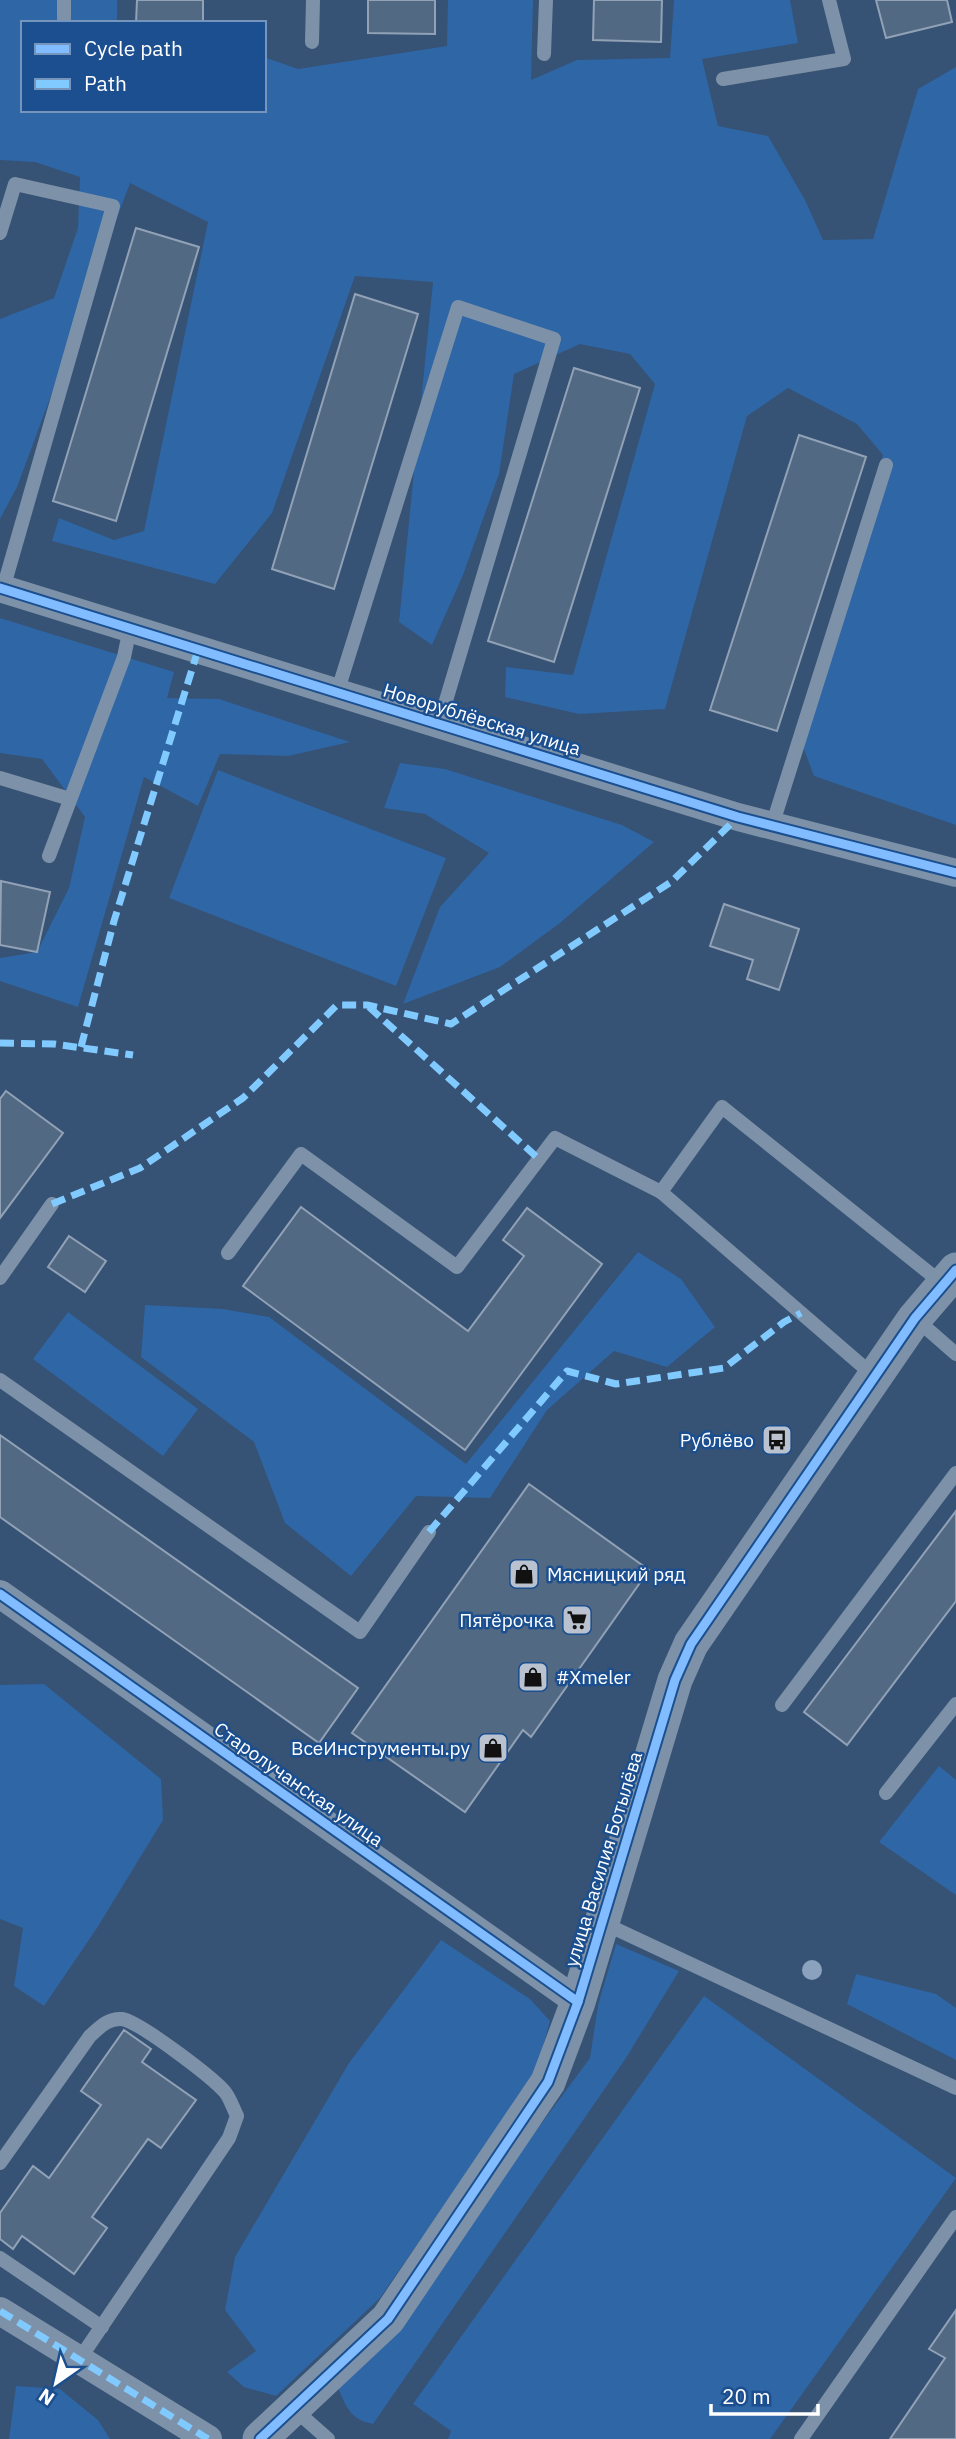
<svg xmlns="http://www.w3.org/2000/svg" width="956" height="2439" font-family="'IBM Plex Sans',sans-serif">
	<rect width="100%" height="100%" fill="#365274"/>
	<!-- green -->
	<g fill="#2f66a5">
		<path d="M0 0H117V23H23V110H264V57L298 69 447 46 448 0H533L531 80 577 60 670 58 674 0H790L798 43 702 59 718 126 768 136 805 200 823 240 873 239 918 89 956 67V825L814 776 796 728 883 455 857 424 788 388 747 416 665 709 579 714 505 697 506 667 573 675 655 384 630 354 580 344 514 374 499 474 463 575 432 645 399 622 433 282 355 276 272 513 215 584 52 541 59 518 114 540 144 531 208 222 130 183 17 487 0 519V319L54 298 78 228 80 177 35 162 0 160Z"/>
		<path d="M0 618 174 672 167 698 219 699 350 742 288 756 220 754 198 806 144 777 78 1007 0 981V958L37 952 69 888 85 817 42 759 0 753Z"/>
		<path d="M400 763 445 769 622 825 654 842 560 923 500 967 403 1004 440 907 489 853 425 814 384 808Z"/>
		<path d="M218 770 446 858 396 986 169 898Z"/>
		<path d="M638 1252 681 1279 715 1327 667 1367 614 1351 547 1410 490 1498 416 1496 351 1576 285 1523 254 1442 141 1357 145 1305 223 1309 269 1317 466 1464Z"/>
		<path d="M68 1312 198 1409 163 1456 33 1359Z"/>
		<path d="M44 1684 161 1779 163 1820 97 1928 44 2006 14 1986 23 1928 0 1919V1685Z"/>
		<path d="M939 1766 956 1780V1895L879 1842Z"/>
		<path d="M441 1940 530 1999 550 2021 536 2072 380 2298 276 2396 244 2387 227 2372 256 2351 225 2310 235 2257 349 2063Z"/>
		<path d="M616 1944 679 1971 626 2058 373 2424C350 2420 345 2405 337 2385L396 2320 590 2058 598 2005Z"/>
		<path d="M856 1974 936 1994 956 2008V2060L847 2004Z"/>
		<path d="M704 1996 956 2178 770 2439H448L451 2431 413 2404Z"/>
		<path d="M16 2386 60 2389 98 2420 110 2439H9Z"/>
	</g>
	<!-- building -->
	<g fill="#526984" stroke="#92a2b6" stroke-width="2">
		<path d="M137 0H203V23H136Z"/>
		<path d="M368 0H435V34L368 33Z"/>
		<path d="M594 0H662L661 42 593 40Z"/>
		<path d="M876 0H947L952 22 886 38Z"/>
		<path d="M136 228 199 247 116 521 53 501Z"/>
		<path d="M355 294 418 314 334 589 272 569Z"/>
		<path d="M574 368 640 388 554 662 488 641Z"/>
		<path d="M799 435 866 457 777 731 710 710Z"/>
		<path d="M1 881 50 892 37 952 0 945Z"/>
		<path d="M724 904 799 929 779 990 747 979 753 960 710 946Z"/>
		<path d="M6 1091 63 1133 0 1218V1099Z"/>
		<path d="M301 1207 468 1331 524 1256 503 1240 527 1208 602 1264 465 1450 243 1286Z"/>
		<path d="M69 1236 106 1261 85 1292 48 1267Z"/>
		<path d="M0 1435 358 1688 319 1743 0 1517Z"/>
		<path d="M529 1484 649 1570 531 1737 523 1730 465 1812 352 1733Z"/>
		<path d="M956 1511V1601L847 1745 804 1712Z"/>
		<path d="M124 2030 151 2049 142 2062 196 2100 161 2148 148 2139 92 2217 107 2228 74 2274 22 2236 13 2249 0 2239V2213L33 2166 49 2178 101 2105 81 2091Z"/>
		<path d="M956 2310V2439H890L945 2358 929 2349Z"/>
	</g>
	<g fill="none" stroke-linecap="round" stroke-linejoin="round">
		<!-- service -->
		<g stroke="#7d92a8" stroke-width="14">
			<path d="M64 23V0"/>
			<path d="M312 42 313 0"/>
			<path d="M544 54 546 0"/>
			<path d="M723 79 844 59 829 0"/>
			<path d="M0 233 15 184 113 206 3 589"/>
			<path d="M337 693 458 307 554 339 439 724"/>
			<path d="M0 778 70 799"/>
			<path d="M772 826 886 465"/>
			<path d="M49 856 124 657 130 628"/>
			<path d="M228 1253 301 1154 457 1267 555 1138 661 1192"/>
			<path d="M0 1278 52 1204"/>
			<path d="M916 1319 956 1354"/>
			<path d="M874 1376 661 1192 722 1107 943 1284"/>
			<path d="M0 1380 360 1632 429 1532"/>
			<path d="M782 1705 956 1473"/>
			<path d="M886 1793 956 1704"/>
			<path d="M603 1923 956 2088"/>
			<path d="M0 2163 90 2036C100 2027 108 2018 122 2019 140 2022 212 2077 225 2092 230 2098 233 2108 237 2116L229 2138 79 2360"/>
			<path d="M0 2258 102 2327"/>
			<path d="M294 2409 328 2439"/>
			<path d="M801 2439 956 2217"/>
		</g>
		<!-- minor -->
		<g stroke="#7d92a8" stroke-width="28">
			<path d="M0 588 738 817 956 873"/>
			<path d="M0 1594 578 2002"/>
			<path d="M0 2311 208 2439"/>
		</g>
		<!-- tertiary -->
		<path stroke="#7d92a8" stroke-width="35" d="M260 2439 388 2319 548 2082 578 2002 675 1680 691 1644 915 1318 956 1270"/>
		<!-- quiet -->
		<g stroke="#80caff" stroke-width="7" stroke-dasharray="14 7" stroke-linecap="butt">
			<path d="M369 1007 539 1159"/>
			<path d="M0 1043 54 1044 133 1055"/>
			<path d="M81 1047 114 921 198 650"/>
			<path d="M52 1204 140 1168 243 1098 337 1005H367L451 1024 671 882 738 817"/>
			<path d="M429 1532 567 1371 616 1384 724 1368 784 1322 801 1313"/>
			<path d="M0 2311 208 2439"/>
		</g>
		<!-- cycleway casing -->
		<g stroke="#1b4f8f" stroke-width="13">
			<g id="cycleway">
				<path d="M0 588 738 817 956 873"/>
				<path d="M0 1594 578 2002"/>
				<path d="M260 2439 388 2319 548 2082 578 2002 675 1680 691 1644 915 1318 956 1270"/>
			</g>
		</g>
		<!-- cycleway -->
		<use href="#cycleway" stroke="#80bcff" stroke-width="9"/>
	</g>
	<!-- trees -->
	<circle fill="#8aa2be" cx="812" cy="1970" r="10"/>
	<!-- icons -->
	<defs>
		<g id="bus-square" transform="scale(1.575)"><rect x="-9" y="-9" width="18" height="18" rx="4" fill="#b9c2ce" stroke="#1b4f8f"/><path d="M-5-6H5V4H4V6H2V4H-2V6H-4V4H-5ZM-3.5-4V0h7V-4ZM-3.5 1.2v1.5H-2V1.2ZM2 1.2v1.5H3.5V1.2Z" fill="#111"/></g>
		<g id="shop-square" transform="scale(1.575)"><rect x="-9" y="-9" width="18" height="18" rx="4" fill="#b9c2ce" stroke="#1b4f8f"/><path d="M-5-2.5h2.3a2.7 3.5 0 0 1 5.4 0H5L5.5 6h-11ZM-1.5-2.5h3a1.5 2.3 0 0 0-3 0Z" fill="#111"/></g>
		<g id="supermarket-square" transform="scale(1.575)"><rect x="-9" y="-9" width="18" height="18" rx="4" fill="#b9c2ce" stroke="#1b4f8f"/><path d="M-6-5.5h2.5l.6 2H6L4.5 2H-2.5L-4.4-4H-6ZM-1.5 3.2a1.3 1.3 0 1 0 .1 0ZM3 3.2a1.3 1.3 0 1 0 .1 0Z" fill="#111"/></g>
	</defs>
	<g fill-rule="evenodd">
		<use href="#bus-square" x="777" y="1440"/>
		<use href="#shop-square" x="524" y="1574"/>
		<use href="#supermarket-square" x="577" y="1620"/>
		<use href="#shop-square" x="533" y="1677"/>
		<use href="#shop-square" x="493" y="1748"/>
	</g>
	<g text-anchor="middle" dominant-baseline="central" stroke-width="5" stroke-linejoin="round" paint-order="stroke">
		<!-- street labels -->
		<g font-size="19" fill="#fff" stroke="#1b4f8f">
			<text transform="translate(482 719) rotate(17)">Новорублёвская улица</text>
			<text transform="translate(299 1784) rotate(35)">Старолучанская улица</text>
			<text transform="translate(603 1859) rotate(-73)">улица Василия Ботылёва</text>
		</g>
		<!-- poi labels -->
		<g font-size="19" fill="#fff" stroke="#1b4f8f" text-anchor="end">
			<text x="754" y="1440">Рублёво</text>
			<text x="547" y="1574" text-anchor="start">Мясницкий ряд</text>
			<text x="554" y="1620">Пятёрочка</text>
			<text x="556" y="1677" text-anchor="start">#Xmeler</text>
			<text x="470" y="1748">ВсеИнструменты.ру</text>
		</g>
	</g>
	<!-- legend -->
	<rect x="21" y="21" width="245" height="91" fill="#1b4f8f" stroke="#7695bc" stroke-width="2"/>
	<rect x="35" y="44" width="35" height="10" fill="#80bcff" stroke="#7695bc" stroke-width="2"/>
	<text x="84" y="56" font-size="21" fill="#ffffff">Cycle path</text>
	<rect x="35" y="79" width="35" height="10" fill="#80caff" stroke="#7695bc" stroke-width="2"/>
	<text x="84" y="91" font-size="21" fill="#ffffff">Path</text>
	<!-- north arrow -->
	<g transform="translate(56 2383) rotate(214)" stroke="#1b4f8f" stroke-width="5" paint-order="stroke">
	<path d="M0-5L12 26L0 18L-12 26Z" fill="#ffffff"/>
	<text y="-10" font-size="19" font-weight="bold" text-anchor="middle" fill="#ffffff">N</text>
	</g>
	<!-- scale -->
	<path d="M711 2404v10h107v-10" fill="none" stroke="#ffffff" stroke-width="3.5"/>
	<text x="722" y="2404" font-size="21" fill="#ffffff" stroke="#1b4f8f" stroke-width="5" paint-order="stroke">20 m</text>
</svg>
